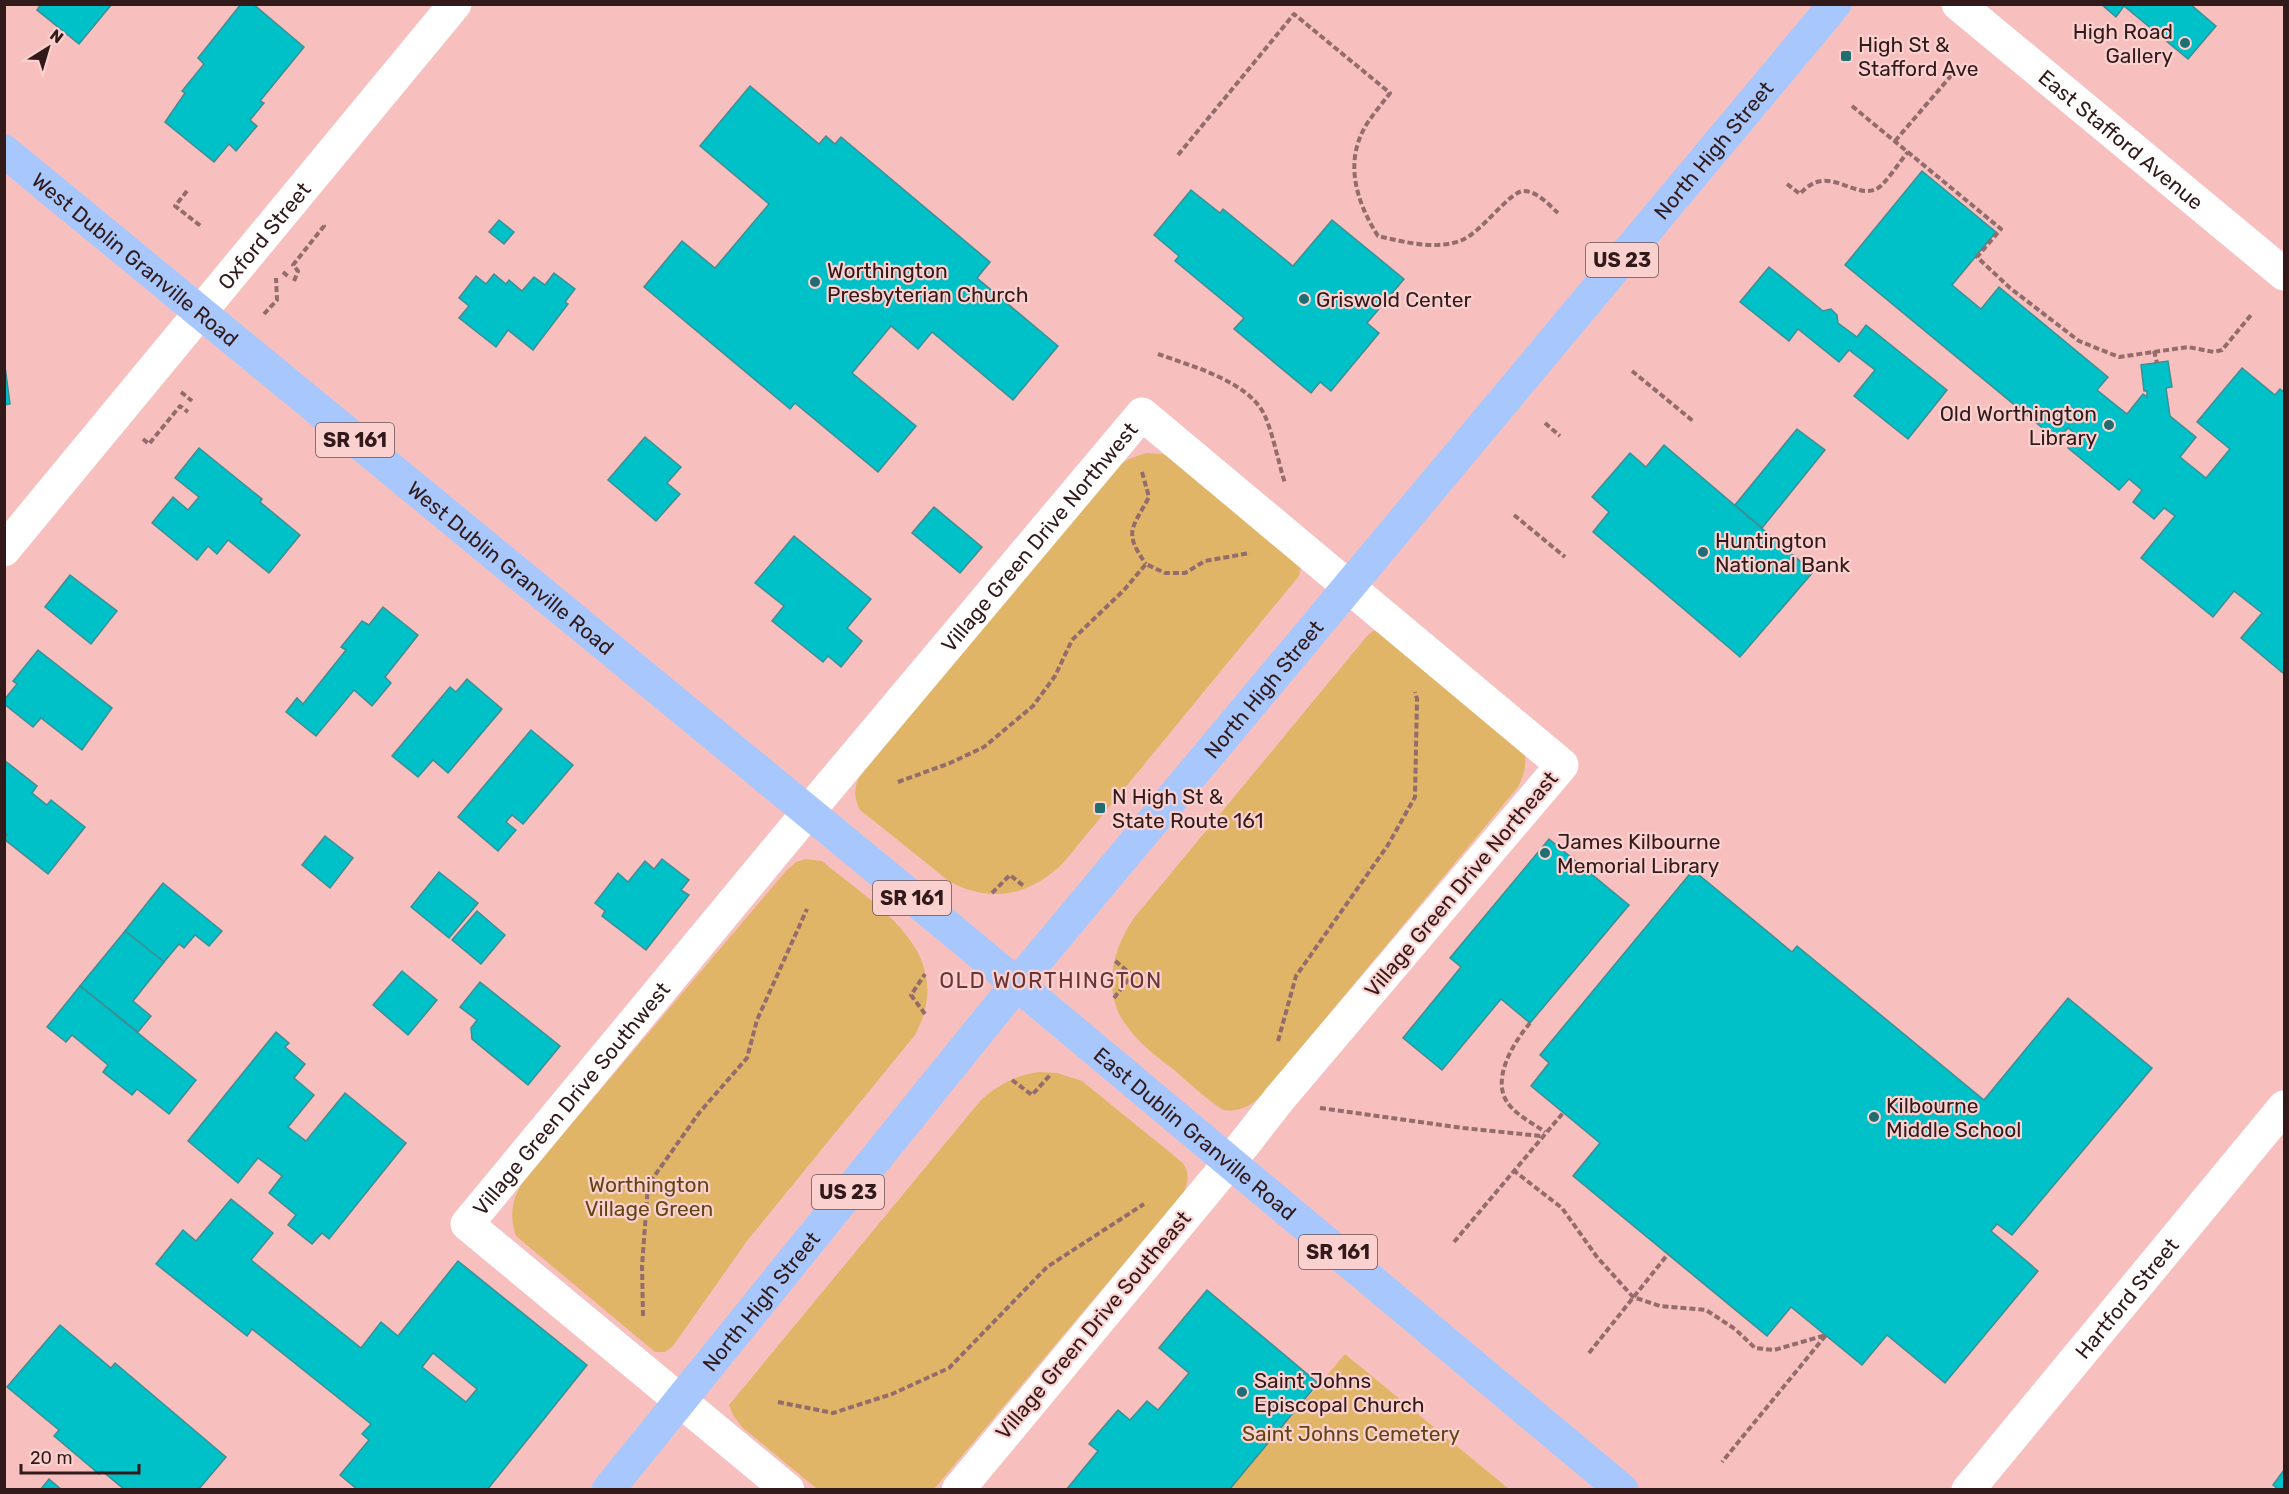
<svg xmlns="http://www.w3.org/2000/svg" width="2289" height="1494" font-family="Rubik,sans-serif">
	<rect width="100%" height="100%" fill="#f7c0bf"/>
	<!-- green -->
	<g fill="#e1b568">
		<path d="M1146 453 1163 454 1180 461 1301 567 1299 576 1064 862C1031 895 993 904 950 882L859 809C854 796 854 789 859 777L1116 467 1129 459Z"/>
		<path d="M1380 630 1524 750C1527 764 1525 773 1518 787L1261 1096C1249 1107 1239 1112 1223 1110 1205 1098 1189 1083 1173 1069 1157 1057 1141 1045 1129 1029 1101 995 1111 951 1134 918L1367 636 1373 631Z"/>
		<path d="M806 859 822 861C877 907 959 952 915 1035L747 1241 673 1346 665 1352H655L516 1236C509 1216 512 1199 523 1181L786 871 796 862Z"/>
		<path d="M1039 1072 1057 1073 1082 1081 1183 1163C1189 1173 1189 1180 1184 1192L934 1489H817L742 1427 733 1415 729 1405 981 1100C998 1085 1016 1075 1039 1072Z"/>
		<path d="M1345 1354 1509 1489 1229 1490Z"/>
	</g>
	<!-- building -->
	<g fill="#00c0c8" stroke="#3e8e93" stroke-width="1.5" fill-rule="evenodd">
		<path d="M41 4H112L79 44 37 10Z"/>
		<path d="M241 4H253L304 47 260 101 264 103 250 120 257 126 236 151 229 144 214 162 165 122 185 93 182 91 204 64 198 58Z"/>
		<path d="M2101 4H2190L2216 26 2188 59 2124 6 2116 17Z"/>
		<path d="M750 86 819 144 826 136 835 144 841 137 990 262 977 278 1058 346 1013 400 932 332 918 349 891 326 852 373 916 426 878 472 795 403 790 409 644 287 682 241 715 268 769 204 700 146Z"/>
		<path d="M1922 171 1996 232 1952 285 1981 309 1999 287 2108 377 2097 390 2127 414 2143 394 2147 397V391H2144L2141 365 2168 361 2172 387 2166 388 2170 416 2196 437 2180 457 2206 478 2230 449 2197 422 2242 368 2275 395 2280 389 2284 392V674L2241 638 2262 613 2234 591 2213 617 2141 558 2175 516 2164 508 2154 519 2133 502 2142 490 2129 479 2119 490 2068 448 2078 436 2068 428 2057 440 1845 265Z"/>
		<path d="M1191 190 1220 213 1223 209 1293 266 1332 220 1404 279 1367 323 1379 333 1331 391 1320 382 1311 393 1234 329 1244 318 1175 261 1179 256 1154 235Z"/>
		<path d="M499 220 514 232 504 244 489 232Z"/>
		<path d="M1769 267 1823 311 1831 309 1837 315 1838 323 1857 337 1866 325 1947 390 1908 439 1854 396 1875 370 1849 350 1839 362 1798 329 1789 341 1740 302Z"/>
		<path d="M554 273 575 289 565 302 568 304 533 350 508 330 496 347 459 318 469 306 459 298 476 276 486 284 494 274 506 284 509 280 522 291 534 277 545 285Z"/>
		<path d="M4 359 10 404 4 405Z"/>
		<path d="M1797 429 1825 450 1762 528 1735 505Z"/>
		<path d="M645 437 681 467 667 483 680 494 656 521 608 480Z"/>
		<path d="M1664 445 1813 572 1740 657 1593 532 1609 512 1592 497 1630 453 1646 467Z"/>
		<path d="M199 448 262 499 260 502 300 535 269 573 228 540 217 554 208 546 197 560 152 523 173 497 188 510 199 497 175 478Z"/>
		<path d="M934 507 982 547 960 573 912 533Z"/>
		<path d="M794 536 871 599 847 628 862 641 841 667 828 656 823 662 772 621 784 606 755 583Z"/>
		<path d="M70 575 117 611 91 644 45 607Z"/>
		<path d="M383 607 418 635 385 677 391 683 372 706 354 690 316 736 286 712 297 698 303 704 346 650 341 647 362 621 369 625Z"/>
		<path d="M38 650 112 708 82 750 41 718 33 727 4 704V700L17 684 13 681Z"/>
		<path d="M467 679 502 709 448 773 433 760 418 777 392 756 450 687 456 692Z"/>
		<path d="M531 730 573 765 523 824 512 815 506 822 516 830 498 851 458 817Z"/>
		<path d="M4 760 37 786 32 793 47 805 51 800 85 827 48 874 4 839 7 835 4 833Z"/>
		<path d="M325 836 353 858 330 888 302 865Z"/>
		<path d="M1549 839 1629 905 1530 1023 1501 999 1442 1070 1403 1038 1461 967 1450 958Z"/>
		<path d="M662 859 689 880 681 890 689 895 646 950 602 916 605 911 595 903 618 873 628 882 645 861 654 869Z"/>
		<path d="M1693 870 1792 952 1797 946 1984 1100 2068 998 2152 1068 2012 1235 1997 1224 1991 1231 2038 1271 1945 1383 1887 1335 1862 1365 1791 1307 1767 1336 1573 1176 1600 1143 1531 1086 1549 1063 1540 1055Z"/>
		<path d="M439 872 478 903 449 938 411 907Z"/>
		<path d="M163 883 222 931 209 946 195 935 184 948 179 944 164 962 125 931Z"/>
		<path d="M477 911 505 935 481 964 452 940Z"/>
		<path d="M125 931 164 962 133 1001 151 1016 138 1032 80 986Z"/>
		<path d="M402 971 437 1000 408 1035 373 1005Z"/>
		<path d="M480 982 560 1046 528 1085 472 1039 471 1028 477 1020 460 1007Z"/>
		<path d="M80 986 196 1080 169 1114 137 1089 132 1095 103 1072 108 1065 72 1035 66 1042 47 1027Z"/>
		<path d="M276 1032 289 1043 285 1047 305 1064 294 1078 314 1095 288 1127 306 1141 345 1093 406 1143 329 1239 322 1233 312 1244 288 1225 296 1215 269 1193 282 1176 258 1158 238 1183 188 1141Z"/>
		<path d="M231 1199 273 1233 251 1260 361 1348 381 1322 398 1336 458 1261 587 1365 487 1490H358L340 1475 369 1440 362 1434 371 1424 252 1329 247 1336 156 1264 183 1230 196 1241ZM433 1353 477 1389 466 1402 422 1367Z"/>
		<path d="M1207 1290 1318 1383 1229 1490H1066L1098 1451 1089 1444 1118 1410 1130 1420 1147 1401 1158 1410 1189 1373 1159 1348Z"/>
		<path d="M60 1325 111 1368 115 1363 226 1457 198 1490H125L102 1471 99 1474 54 1436 59 1430 7 1387Z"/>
		<path d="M2284 1470V1490H2279L2273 1485Z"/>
		<path d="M49 1479 62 1490H40Z"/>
	</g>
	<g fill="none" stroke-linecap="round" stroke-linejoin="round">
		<!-- path -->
		<g stroke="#936c6b" stroke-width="4" stroke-dasharray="6 3" stroke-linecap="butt">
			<path d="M1852 106 2001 229 1977 257 2010 288 2079 341 2119 357 2188 347 2214 352 2222 350 2251 315"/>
			<path d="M1895 141 1956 70"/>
			<path d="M1178 155 1294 14 1390 93C1382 104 1372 115 1365 127 1344 164 1357 203 1378 236 1404 242 1434 250 1460 241 1483 232 1509 191 1524 191 1537 191 1549 205 1558 213"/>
			<path d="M1787 184 1800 194C1829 161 1854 202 1878 188 1887 182 1900 161 1908 152"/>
			<path d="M187 191 175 206 202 227"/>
			<path d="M283 272 290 278"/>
			<path d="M294 281 298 271 293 265 324 226 322 224"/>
			<path d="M264 314 277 300 276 278"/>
			<path d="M2154 351 2157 363"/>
			<path d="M1158 354C1191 366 1249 381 1265 416 1274 437 1278 462 1285 483"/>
			<path d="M1632 371 1693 421"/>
			<path d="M181 392 192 401"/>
			<path d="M1545 423 1560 436"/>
			<path d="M143 439 149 444 180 406 188 412"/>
			<path d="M1142 472 1149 497C1132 529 1123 532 1146 564"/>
			<path d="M1514 515 1565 557"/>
			<path d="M898 782 950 763 984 747 1033 706 1055 676 1072 640 1124 590 1146 564 1165 573H1185L1205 561 1250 553"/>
			<path d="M992 893 1010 875 1025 887"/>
			<path d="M1114 998 1132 975 1114 960"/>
			<path d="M925 1014 911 995 925 974"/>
			<path d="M1530 1023C1513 1043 1488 1083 1511 1107 1520 1117 1534 1124 1545 1132"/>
			<path d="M1278 1041 1296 976 1388 845 1415 797 1417 699 1415 692"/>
			<path d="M1012 1080 1032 1095 1051 1074"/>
			<path d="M1320 1108 1463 1128 1541 1136"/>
			<path d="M1513 1170 1562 1208 1597 1257 1633 1297 1660 1306 1706 1310 1735 1329 1755 1348 1774 1350 1826 1335 1722 1462"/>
			<path d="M1454 1242 1563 1113"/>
			<path d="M643 1316 642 1266 648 1185 699 1113 747 1058 757 1020 807 909"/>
			<path d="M1589 1353 1668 1254"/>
			<path d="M778 1402 833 1413 892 1394 949 1368 1047 1267 1144 1204"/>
		</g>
		<!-- street -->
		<g stroke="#fff" stroke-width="33">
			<path id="s1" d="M1958 4 2284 274"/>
			<path id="s2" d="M4 550 455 4"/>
			<path id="s3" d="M788 1490 467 1224 808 812 1142 414 1562 765 1280 1098 1230 1162 958 1490"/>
			<path id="s4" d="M1968 1490 2284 1107"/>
		</g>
		<!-- primary -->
		<g stroke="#a7c7fd" stroke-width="33">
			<path id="s5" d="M4 151 958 935 1622 1490"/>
			<path id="s6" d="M608 1490 1017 984 1835 4"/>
		</g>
	</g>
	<!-- markers -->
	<g fill="#216d71" stroke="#fbd1d0" stroke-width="2">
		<circle cx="2185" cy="43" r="6"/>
		<rect x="1840" y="50" width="12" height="12" rx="3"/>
		<circle cx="815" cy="282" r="6"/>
		<circle cx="1304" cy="299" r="6"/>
		<circle cx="2109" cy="425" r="6"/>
		<circle cx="1703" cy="552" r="6"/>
		<rect x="1094" y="802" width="12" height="12" rx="3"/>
		<circle cx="1545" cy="853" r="6"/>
		<circle cx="1874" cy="1117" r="6"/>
		<circle cx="1242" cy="1392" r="6"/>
	</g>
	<g text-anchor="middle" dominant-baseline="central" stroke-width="4.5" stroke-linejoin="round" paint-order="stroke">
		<!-- shield labels -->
		<g fill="#fbd1d0" stroke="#6e5151" stroke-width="1.5">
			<rect x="1586" y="243" width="72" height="34" rx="4.5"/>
			<rect x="316" y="423" width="78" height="34" rx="4.5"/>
			<rect x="873" y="881" width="78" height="34" rx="4.5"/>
			<rect x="812" y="1175" width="72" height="34" rx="4.5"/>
			<rect x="1299" y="1235" width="78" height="34" rx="4.5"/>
		</g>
		<g font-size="20" font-weight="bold" fill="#321a1a">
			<text x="1622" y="260">US 23</text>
			<text x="355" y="440">SR 161</text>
			<text x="912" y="898">SR 161</text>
			<text x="848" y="1192">US 23</text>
			<text x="1338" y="1252">SR 161</text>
		</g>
		<!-- poi labels -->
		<g font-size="21" fill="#321a1a" stroke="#fbd1d0" text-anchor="start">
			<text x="2173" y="31" text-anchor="end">High Road<tspan x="2173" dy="24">Gallery</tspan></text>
			<text x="1858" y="44">High St &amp;<tspan x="1858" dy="24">Stafford Ave</tspan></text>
			<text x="827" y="270">Worthington<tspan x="827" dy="24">Presbyterian Church</tspan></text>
			<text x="1316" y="299">Griswold Center</text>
			<text x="2097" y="413" text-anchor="end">Old Worthington<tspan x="2097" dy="24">Library</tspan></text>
			<text x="1715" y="540">Huntington<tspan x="1715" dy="24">National Bank</tspan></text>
			<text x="1112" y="796">N High St &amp;<tspan x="1112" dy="24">State Route 161</tspan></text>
			<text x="1557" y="841">James Kilbourne<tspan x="1557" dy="24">Memorial Library</tspan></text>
			<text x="1886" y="1105">Kilbourne<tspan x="1886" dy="24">Middle School</tspan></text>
			<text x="1254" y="1380">Saint Johns<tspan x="1254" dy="24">Episcopal Church</tspan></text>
		</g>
		<!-- street labels -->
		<g font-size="21" fill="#321a1a" stroke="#fbd1d0">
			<text stroke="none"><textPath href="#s1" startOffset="212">East Stafford Avenue</textPath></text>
			<text stroke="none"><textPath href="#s6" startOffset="1737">North High Street</textPath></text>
			<text stroke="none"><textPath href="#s2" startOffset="408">Oxford Street</textPath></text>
			<text stroke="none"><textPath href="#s5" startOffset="170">West Dublin Granville Road</textPath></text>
			<text stroke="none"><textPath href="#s3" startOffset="1311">Village Green Drive Northwest</textPath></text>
			<text stroke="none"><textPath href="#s5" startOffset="656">West Dublin Granville Road</textPath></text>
			<text stroke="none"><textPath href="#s6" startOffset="1035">North High Street</textPath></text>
			<text transform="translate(1461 884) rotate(-50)">Village Green Drive Northeast</text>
			<text stroke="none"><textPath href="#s3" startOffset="580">Village Green Drive Southwest</textPath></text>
			<text stroke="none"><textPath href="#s5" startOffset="1544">East Dublin Granville Road</textPath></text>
			<text stroke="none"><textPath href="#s4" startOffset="249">Hartford Street</textPath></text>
			<text stroke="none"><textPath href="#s6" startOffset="243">North High Street</textPath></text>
			<text transform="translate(1093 1325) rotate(-50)">Village Green Drive Southeast</text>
		</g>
		<!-- park labels -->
		<g font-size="21" fill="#614614" stroke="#fbd1d0">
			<text x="649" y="1184">Worthington<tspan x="649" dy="24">Village Green</tspan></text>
			<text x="1351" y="1433">Saint Johns Cemetery</text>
		</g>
		<!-- neighbourhood labels -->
		<g font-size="22" letter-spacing="1.5" fill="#6b3435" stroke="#fbd1d0">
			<text x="1051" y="980">OLD WORTHINGTON</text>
		</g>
	</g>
	<!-- border -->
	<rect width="2289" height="1494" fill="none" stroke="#321a1a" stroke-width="12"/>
	<!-- north arrow -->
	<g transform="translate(48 48) rotate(37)" stroke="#fbd1d0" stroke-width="4.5" paint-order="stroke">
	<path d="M0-4.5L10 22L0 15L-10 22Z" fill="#321a1a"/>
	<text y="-9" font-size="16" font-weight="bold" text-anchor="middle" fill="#321a1a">N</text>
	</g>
	<!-- scale -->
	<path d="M21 1464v9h118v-9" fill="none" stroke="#321a1a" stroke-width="3"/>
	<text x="30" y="1464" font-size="18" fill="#321a1a" stroke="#fbd1d0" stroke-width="4.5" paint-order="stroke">20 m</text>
</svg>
